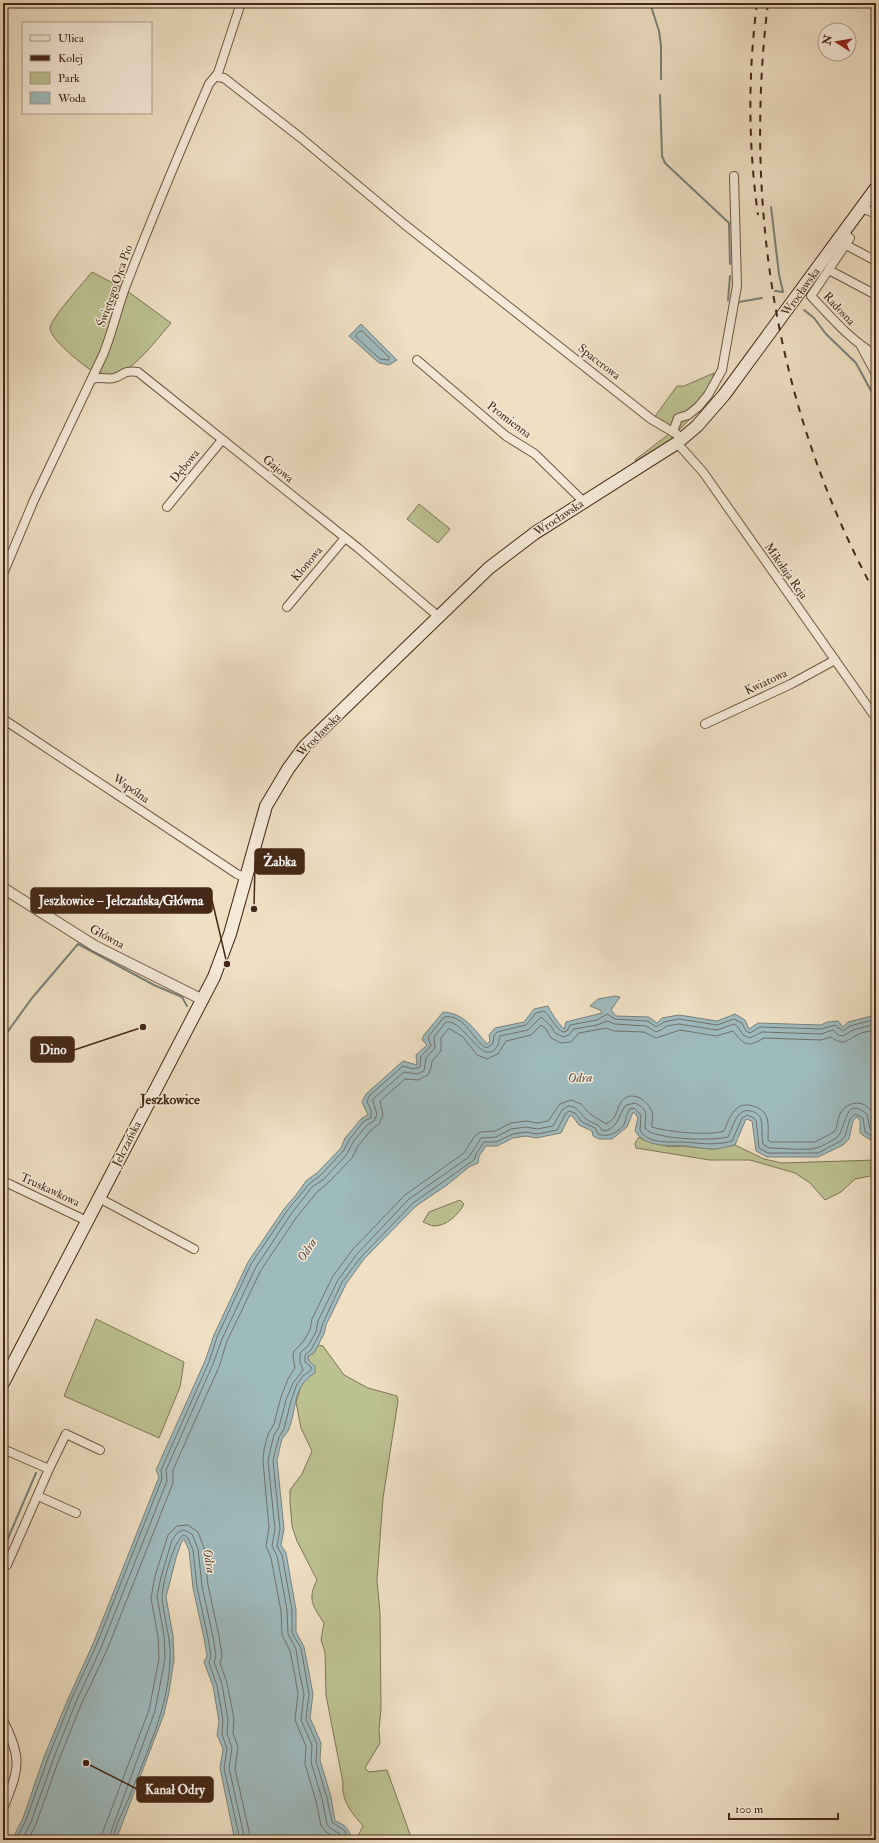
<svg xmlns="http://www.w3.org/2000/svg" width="879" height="1843" font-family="'IM FELL Double Pica',serif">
	<rect width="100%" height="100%" fill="#efdfc3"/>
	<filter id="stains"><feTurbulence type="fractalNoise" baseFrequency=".005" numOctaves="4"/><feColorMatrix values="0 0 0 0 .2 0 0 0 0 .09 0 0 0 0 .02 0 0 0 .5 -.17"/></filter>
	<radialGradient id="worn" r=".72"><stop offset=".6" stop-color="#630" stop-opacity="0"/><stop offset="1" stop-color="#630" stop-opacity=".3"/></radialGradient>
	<!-- green -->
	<g fill="#bcc192" stroke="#807454">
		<path d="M92 272 126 290 171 323C157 339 136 368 116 375 112 377 104 376 100 375 90 372 49 339 50 328 51 318 84 282 92 272Z"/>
		<path d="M714 373 706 403 673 436 668 444 637 461 635 460 669 434 651 422 677 386H684Z"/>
		<path d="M419 504 450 529 438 543 407 519Z"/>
		<path d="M639 1137 644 1140 670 1147 681 1146 714 1149 735 1145 764 1159 782 1163 876 1160V1175L855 1179 841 1192 825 1200 810 1183 795 1173 750 1160H710L636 1148 635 1143Z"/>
		<path d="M460 1200 464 1204C459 1214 447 1226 434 1226 431 1226 426 1223 423 1222L429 1212Z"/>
		<path d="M96 1319 184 1362 180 1387 159 1438 64 1396Z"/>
		<path d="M318 1345 323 1346 344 1375 368 1388 397 1396 398 1401 383 1498 377 1580 380 1613 381 1708 379 1730 380 1743 365 1768 369 1772 387 1770 412 1840H359L358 1836 363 1826C352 1813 341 1801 343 1783L326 1695 325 1652 321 1640 324 1623C313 1606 307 1600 317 1580L297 1541 292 1526 290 1502V1490L302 1474 312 1451 301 1428 296 1402 301 1386 306 1379 308 1356 314 1353Z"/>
	</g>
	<!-- water -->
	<g fill="#9dbabd" stroke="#7a807a">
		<path d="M361 324 397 360 389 365 379 363 349 336Z"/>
		<path d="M615 996 620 997 611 1010 616 1016 649 1017 657 1023 662 1018 679 1015 717 1021 735 1014 745 1020 749 1029 758 1023 821 1025 827 1022 838 1021 843 1027 848 1022 876 1015V1142L867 1138 860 1133V1120L856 1117 853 1121 849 1139 843 1145 818 1157H767L756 1151 752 1121 746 1119 735 1145C728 1146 721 1149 714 1149 705 1149 695 1147 686 1146 668 1145 646 1148 635 1131L638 1117 633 1112 627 1127 612 1139H599L593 1136 592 1131 579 1125 573 1117 570 1115 561 1133 536 1138 526 1136 513 1138 497 1146H486L479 1156 478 1163 469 1167 447 1185 416 1206 364 1259 346 1284 326 1325 324 1334 314 1353 308 1356 309 1361 315 1366V1373C291 1388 298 1408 288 1431 286 1434 284 1436 282 1439 280 1445 279 1453 277 1460L284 1529 281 1545 286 1553 296 1610V1632L304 1647 313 1694 310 1718 321 1743 320 1760 331 1797 335 1821C345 1824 350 1830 352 1840H238L234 1836 220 1768 223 1749 217 1735 219 1721 213 1686 204 1662 207 1656 204 1638 193 1588 189 1550 184 1539 181 1543 176 1558 166 1597 173 1636 174 1659 169 1692 164 1714 116 1840H12L23 1818 44 1757 68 1699 93 1644 159 1477 156 1470 205 1361 214 1335 248 1262 284 1209 296 1195 306 1181 318 1172 341 1148 345 1138 362 1118 368 1115 362 1102 366 1094 403 1061 417 1065 416 1055 427 1045 422 1040 424 1035 443 1012C464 1013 474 1029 487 1044L490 1041 489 1035 495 1028 524 1022 534 1009 548 1006C550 1011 560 1026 564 1029L566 1022 602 1013 600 1010 590 1006 598 999Z"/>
	</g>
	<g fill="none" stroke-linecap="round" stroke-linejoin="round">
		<!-- shore -->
		<g stroke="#71716a" stroke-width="1">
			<path d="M360 331H362L389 357V360L380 359 356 337V335Z"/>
			<path d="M16 1840 26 1820 48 1758 71 1700 96 1646 162 1479 161 1470 209 1362 217 1337 251 1264 287 1211 309 1184 321 1175 344 1150 349 1140 364 1121 371 1118V1110L367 1102 369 1096 403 1066 413 1069 420 1067 421 1056 431 1046 428 1037 444 1017C465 1013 474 1043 487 1048L493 1043 494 1036 497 1032 526 1025 536 1013 544 1011C550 1016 557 1030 563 1032L567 1031 570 1025 597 1020 607 1014 615 1019 648 1021 656 1027 664 1022 679 1019 717 1025 734 1019 742 1023 746 1031 750 1033 760 1027 821 1029 835 1025 843 1031 850 1026 876 1019"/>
			<path d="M22 1840 31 1822 53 1760 76 1702 101 1648 167 1481 166 1470 213 1364 222 1339 256 1267 291 1214 312 1187 324 1179 347 1154 353 1142 367 1125 374 1121 377 1114 373 1102V1099L404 1072 417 1074 424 1071 426 1058 435 1048 434 1037 446 1022C465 1019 483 1071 498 1045 499 1043 499 1039 500 1036L528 1030 541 1017 551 1026 555 1033 563 1037 569 1035 574 1029 597 1025 607 1021 615 1024 646 1026 656 1032 661 1030 667 1026 679 1024 717 1030 734 1024 738 1027 743 1035 750 1038 762 1032 821 1034 833 1030 838 1035 843 1036 853 1030 876 1024"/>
			<path d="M28 1840 36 1824 58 1762 81 1705 107 1650 173 1483V1470L219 1367 227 1341 261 1270 296 1218 317 1192 328 1183 352 1158 358 1146 371 1130 379 1124 383 1115 380 1101 405 1079 418 1080 428 1075 431 1068 432 1061 441 1051V1038L448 1029H450L463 1037 477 1055 487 1059 498 1054 506 1041 531 1035 541 1025 546 1029 551 1038 561 1043 571 1042 579 1033 606 1028 614 1031 644 1032 656 1038 680 1030 716 1036 733 1031C744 1045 747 1048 764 1038L821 1040 831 1037C844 1046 846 1041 857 1035 862 1032 870 1031 876 1030"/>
			<path d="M101 1840 102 1834 149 1710 159 1659 158 1637 151 1598 155 1576 168 1535 177 1526 188 1525 198 1532 204 1548 208 1585 219 1636 222 1656 220 1663 227 1683 234 1719 233 1733 238 1747 235 1769 251 1840"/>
			<path d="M108 1840 155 1711 165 1659 164 1636 157 1596 161 1577 172 1540 178 1532 184 1530 192 1534 198 1549 202 1586 213 1637 216 1656 214 1662 222 1684 228 1720 227 1734 232 1748 229 1768 245 1840"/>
			<path d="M113 1840C114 1827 125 1808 130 1795 147 1752 169 1705 170 1659 171 1638 164 1619 162 1599 161 1588 174 1538 184 1535L188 1538 193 1550 197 1587 208 1638 211 1656 209 1662 217 1686 223 1720 222 1734 227 1749 224 1768 240 1840"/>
			<path d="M337 1840 334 1837 326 1832 321 1826 316 1801 305 1764 306 1746 295 1720 298 1694 294 1671 290 1651 282 1635 281 1611 271 1558 266 1546 269 1528 263 1461 264 1450 268 1434 274 1424 281 1397 288 1379 295 1368 293 1357 294 1351 303 1342 310 1330 312 1319 333 1276 353 1249 405 1195 464 1153 474 1137 480 1132 495 1131 511 1123 526 1121 537 1123 548 1121 560 1104 571 1100 581 1104 590 1114 606 1124C609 1122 612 1120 614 1118 619 1108 621 1090 640 1098 645 1101 650 1106 652 1112 654 1118 651 1123 652 1127 667 1132 710 1136 724 1131 730 1116 736 1099 756 1107 761 1109 765 1112 767 1118 769 1124 768 1133 768 1140L771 1142H815L834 1132C838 1127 837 1120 840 1114 847 1100 866 1099 873 1114 875 1117 875 1122 876 1126"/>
			<path d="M343 1840 340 1834 330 1828 327 1824 322 1799 311 1762 312 1745 301 1720 304 1694 299 1670 296 1649 288 1634 287 1610 277 1556 272 1546 275 1529 268 1461 270 1451 274 1435 279 1427 286 1400 293 1383 303 1370 300 1362V1353L308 1346 316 1332 318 1321 338 1280 357 1254 409 1199 469 1157 481 1138 496 1137 511 1129 526 1127 537 1129 553 1126 562 1110 568 1106C578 1106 579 1113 586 1119 593 1124 598 1123 602 1130L606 1131C620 1125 618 1115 626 1105L635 1103C650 1110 645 1116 645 1128 653 1140 714 1141 728 1137 733 1127 737 1107 751 1111 755 1112 759 1114 761 1119 763 1126 761 1136 763 1144L769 1148C781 1148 806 1151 816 1148 823 1146 831 1141 836 1138 847 1131 843 1094 867 1114L870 1129 876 1133"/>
			<path d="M348 1840 345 1831 332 1822 327 1798 316 1761 317 1744 306 1719 309 1694 301 1648 292 1633V1610L282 1555 277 1546 280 1529 273 1461 275 1452 279 1437 284 1429 291 1401 297 1384 303 1376 311 1370V1367L305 1362V1355L311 1350 320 1333 323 1323 342 1282 361 1257 413 1203 474 1160 476 1154 484 1142H496L513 1134 526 1132 537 1134 557 1130 566 1113 569 1111 575 1113 582 1122 595 1128 598 1134C607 1138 617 1133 623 1126 627 1121 625 1114 630 1109L634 1108 641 1115 640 1130C647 1144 669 1142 682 1142 700 1143 715 1146 732 1141L742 1118 747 1115 754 1118 756 1120 759 1148 768 1153H818L841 1141 845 1136 850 1119 855 1114 863 1118 865 1132 876 1138"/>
		</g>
		<!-- stream -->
		<g stroke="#7a807a" stroke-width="2">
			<path d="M650 3 659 31 661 46V79"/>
			<path d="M660 95 662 156 665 163 729 223 730 264"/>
			<path d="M771 207 779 274 783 292 775 291"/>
			<path d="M728 300 730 276"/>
			<path d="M739 302 762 298"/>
			<path d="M804 310 814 318 826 334 856 363 876 400"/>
			<path d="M3 1038 32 998 78 944 154 985 182 997 187 1006"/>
			<path d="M3 1550 36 1473"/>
		</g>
		<!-- minor casing -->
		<g stroke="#705641" stroke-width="10">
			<g id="minor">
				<path d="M217 77 224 78 301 138 404 224 651 419 683 438"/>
				<path d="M862 208 876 214"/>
				<path d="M843 233 850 238 811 296C832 318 849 339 876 355"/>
				<path d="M846 245 876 261"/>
				<path d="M829 270 876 295"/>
				<path d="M861 346 876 374"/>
				<path d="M417 360 506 436 535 454 584 502"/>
				<path d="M92 379C102 376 108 380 114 378 125 375 122 370 138 372L358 548 439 617"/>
				<path d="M673 432 678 418 688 415 698 407 708 395 722 370 737 286 734 176"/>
				<path d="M677 443 703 472 873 714"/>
				<path d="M167 507 222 440"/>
				<path d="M3 574 34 500 103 355C112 333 117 310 125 288 151 220 180 151 209 84L218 73 241 3"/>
				<path d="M287 607 345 538"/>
				<path d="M3 719 237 874 246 878"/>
				<path d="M705 724 791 684 835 660"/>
				<path d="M3 1181 87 1221"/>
				<path d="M99 1198 194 1249"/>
				<path d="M3 1449 49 1469 7 1565"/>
				<path d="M49 1469 66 1434 100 1450"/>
				<path d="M38 1496 76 1513"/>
				<path d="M3 1720C23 1761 19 1768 3 1809"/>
			</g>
		</g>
		<!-- tertiary casing -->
		<g stroke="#705641" stroke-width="12">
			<path id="tertiary" d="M3 888 95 946 203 1000"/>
		</g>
		<!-- secondary casing -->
		<g stroke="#452816" stroke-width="14">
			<path id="secondary" d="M3 1383 214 977 230 934 266 806 288 769 305 746 489 568 535 533 677 443 697 426 724 395 876 188"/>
		</g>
		<!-- minor -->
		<use href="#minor" stroke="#f5ead8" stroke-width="8"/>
		<!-- tertiary -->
		<use href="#tertiary" stroke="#f5ead8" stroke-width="10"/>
		<!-- secondary -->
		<use href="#secondary" stroke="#f5ead8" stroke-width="12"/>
		<!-- rail -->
		<g stroke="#452816" stroke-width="2" stroke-dasharray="7 7" stroke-linecap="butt">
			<path d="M757 3C748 74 748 144 758 215"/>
			<path d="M768 3C743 207 777 414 876 595"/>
		</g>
	</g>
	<g text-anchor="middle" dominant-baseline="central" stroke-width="3" stroke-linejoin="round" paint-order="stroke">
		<!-- street labels -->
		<g font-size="12" fill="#452816" stroke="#f5ead8">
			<text transform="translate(115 286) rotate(-71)">Świętego Ojca Pio</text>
			<text transform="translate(801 292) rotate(-54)">Wrocławska</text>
			<text transform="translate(839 309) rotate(47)">Radosna</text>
			<text transform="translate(599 362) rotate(38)">Spacerowa</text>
			<text transform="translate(509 420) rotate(37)">Promienna</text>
			<text transform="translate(185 466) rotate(-51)">Dębowa</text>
			<text transform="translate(278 469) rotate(39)">Gajowa</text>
			<text transform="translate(559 518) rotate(-33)">Wrocławska</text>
			<text transform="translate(307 564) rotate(-50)">Klonowa</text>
			<text transform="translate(786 571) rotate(55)">Mikołaja Reja</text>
			<text transform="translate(766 682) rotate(-25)">Kwiatowa</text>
			<text transform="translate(319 735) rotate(-45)">Wrocławska</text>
			<text transform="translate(131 789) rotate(34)">Wspólna</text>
			<text transform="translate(107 937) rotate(28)">Główna</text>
			<text transform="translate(127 1144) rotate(-63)">Jelczańska</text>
			<text transform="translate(50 1190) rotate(25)">Truskawkowa</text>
		</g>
		<!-- water labels -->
		<g font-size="13" font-style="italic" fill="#5b4c40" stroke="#f5ead8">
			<text transform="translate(580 1078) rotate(-2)">Odra</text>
			<text transform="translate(307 1250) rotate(-58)">Odra</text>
			<text transform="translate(209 1561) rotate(79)">Odra</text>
		</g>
		<!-- quarter labels -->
		<g font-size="14" font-weight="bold" fill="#452816" stroke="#f5ead8">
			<text x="170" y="1099">Jeszkowice</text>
		</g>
	</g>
	<!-- callouts -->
	<path fill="none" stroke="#452816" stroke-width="1.5" d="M254 909L255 862M227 964L212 900M143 1027L74 1050M86 1763L137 1789"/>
	<g fill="#452816" stroke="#f5ead8" stroke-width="1.5">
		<circle cx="254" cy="909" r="4"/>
		<circle cx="227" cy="964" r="4"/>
		<circle cx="143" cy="1027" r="4"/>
		<circle cx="86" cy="1763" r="4"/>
	</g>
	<g fill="#452816" stroke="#452816" stroke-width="1.5">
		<rect x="255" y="849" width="49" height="25" rx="4"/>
		<rect x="31" y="888" width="181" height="25" rx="4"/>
		<rect x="31" y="1037" width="43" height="25" rx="4"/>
		<rect x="137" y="1777" width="76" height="25" rx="4"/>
	</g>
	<g font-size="13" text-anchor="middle" font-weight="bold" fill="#fff">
		<text x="280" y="866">Żabka</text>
		<text x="121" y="905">Jeszkowice – Jelczańska/Główna</text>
		<text x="53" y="1054">Dino</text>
		<text x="175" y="1794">Kanał Odry</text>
	</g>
	<!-- margin -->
	<rect width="879" height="1843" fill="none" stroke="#efdfc3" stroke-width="16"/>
	<rect x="4" y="4" width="871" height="1835" fill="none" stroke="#452816" stroke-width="2"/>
	<rect x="8" y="8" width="863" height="1827" fill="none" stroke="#452816"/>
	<!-- legend -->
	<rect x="22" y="22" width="130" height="92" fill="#f5ead8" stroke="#af9c8a"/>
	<rect x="30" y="35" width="20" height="6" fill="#f5ead8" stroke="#af9c8a"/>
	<text x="58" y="42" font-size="12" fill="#452816">Ulica</text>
	<rect x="30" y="55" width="20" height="6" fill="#452816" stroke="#af9c8a"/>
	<text x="58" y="62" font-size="12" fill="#452816">Kolej</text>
	<rect x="30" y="72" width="20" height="12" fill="#bcc192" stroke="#af9c8a"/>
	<text x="58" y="82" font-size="12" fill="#452816">Park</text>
	<rect x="30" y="92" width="20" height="12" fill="#9dbabd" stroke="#af9c8a"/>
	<text x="58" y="102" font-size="12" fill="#452816">Woda</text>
	<!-- north arrow -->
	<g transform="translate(837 42) rotate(282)"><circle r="19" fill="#f5ead8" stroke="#af9c8a"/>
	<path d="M0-3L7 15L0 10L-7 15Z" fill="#8f2418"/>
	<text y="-6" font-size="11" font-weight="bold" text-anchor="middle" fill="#452816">N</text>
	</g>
	<!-- scale -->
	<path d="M729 1813v6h109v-6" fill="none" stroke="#452816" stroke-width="2"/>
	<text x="735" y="1813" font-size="12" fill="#452816" stroke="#f5ead8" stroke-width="3" paint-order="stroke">100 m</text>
	<rect width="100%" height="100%" filter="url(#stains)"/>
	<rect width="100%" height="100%" fill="url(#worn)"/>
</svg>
